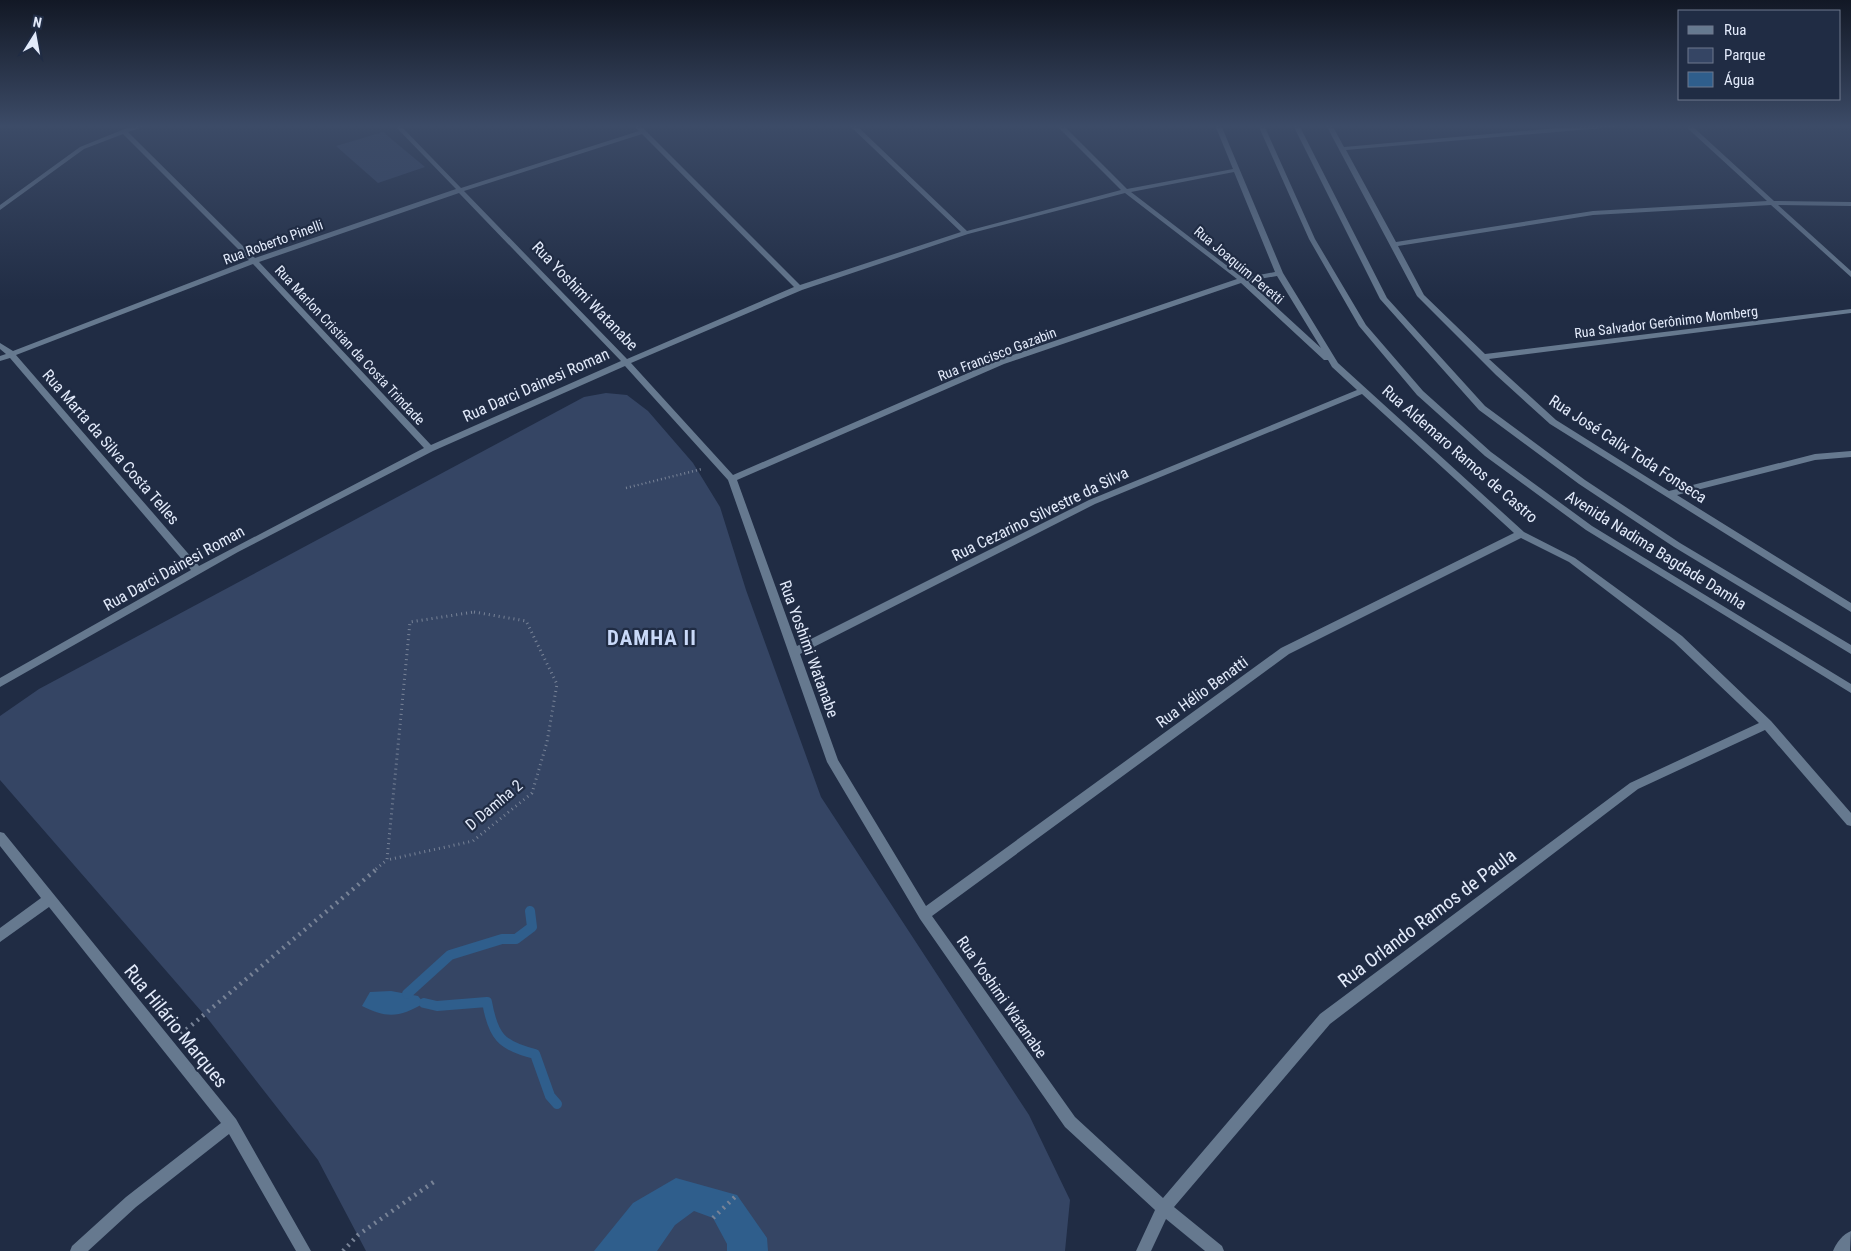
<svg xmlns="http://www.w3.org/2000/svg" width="1851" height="1251" font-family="'Roboto Condensed',sans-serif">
	<rect width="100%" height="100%" fill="#202c44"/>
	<!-- green -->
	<g fill="#354564">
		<path d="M383 132 425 167 378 183 336 146Z"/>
		<path d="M606 393 627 395 648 411 693 463 720 507 746 590 821 797 1029 1115 1070 1200 1065 1251H366L318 1160 208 1019 0 780V716L39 689 584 397Z"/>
	</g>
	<!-- water -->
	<g fill="#2f5e8c">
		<path d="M391 991 418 996 424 1003C401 1017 387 1019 362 1006L370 992Z"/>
		<path d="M676 1178 737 1195 767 1238 768 1251H727V1244L713 1218 694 1211 675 1225 657 1251H594L633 1203Z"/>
	</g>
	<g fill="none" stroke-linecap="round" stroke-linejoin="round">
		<!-- stream -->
		<g stroke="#2f5e8c" stroke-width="10">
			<path d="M407 994 450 955 502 939H516L532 927 530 911"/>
			<path d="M424 1003 437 1006 487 1002C493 1036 501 1046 535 1054L550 1096 557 1104"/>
		</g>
		<!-- path-far2 -->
		<path stroke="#788397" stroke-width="2.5" stroke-dasharray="1 3" stroke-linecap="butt" d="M626 488 702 469"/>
		<!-- path-far1 -->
		<g stroke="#788397" stroke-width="3" stroke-dasharray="1 4" stroke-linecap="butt">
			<path d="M474 612 526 621 557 684 547 742 532 793 473 841 387 860 410 622Z"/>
			<path d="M376 869 387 860"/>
		</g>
		<!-- path -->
		<g stroke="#788397" stroke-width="4.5" stroke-dasharray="2 5" stroke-linecap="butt">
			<path d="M181 1034 378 868"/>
			<path d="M713 1218 737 1195"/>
			<path d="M343 1251 358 1235 435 1181"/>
		</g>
		<!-- minor -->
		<g fill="#66798f" fill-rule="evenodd">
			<path d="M138 125H148L128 132 255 258 456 189 394 125H400L461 188 639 131 633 125H640L800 285 961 232 849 125H856L967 231 1121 190 1056 125H1063L1127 189 1233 169 1215 125H1221L1283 273 1338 363 1524 532 1575 558 1682 636 1771 721 1851 813V826L1847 825 1765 730 1638 789 1330 1024 1174 1207 1222 1246 1224 1251H1205L1166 1219 1151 1251H1136L1155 1210 1065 1127 920 919 827 762 728 480 625 366 433 451 238 552 0 687V678L191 570 10 358 0 361V356L6 354 0 349V343L13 351 249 260 123 134 84 149 0 210V205L80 147 122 130ZM642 134 794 287 627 359 464 191ZM1234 172 1275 272 1243 278 1131 192ZM459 193 621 361 431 445 259 262ZM1125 193 1237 279 998 360 733 475 631 363 802 290 968 234ZM253 264 424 448 199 566 16 355ZM1277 276 1321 348 1248 281ZM1241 283 1324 360H1328L1332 367 1357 390 1089 500 797 646 737 480 1004 364ZM1362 394 1514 533 1281 648 926 906 838 760 800 654 1095 504ZM1521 538 1569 562 1674 642 1759 723 1630 783 1320 1014 1163 1198 1075 1117 932 916 1289 654Z"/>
			<path d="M1326 125H1332L1344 147 1592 125H1617L1614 127 1346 150 1396 242 1593 211 1767 201 1684 125H1691L1774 201 1851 202V206L1778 205 1851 271V277L1771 205 1593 215 1398 246 1424 295 1485 354 1851 309V313L1489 359 1556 420 1669 491 1815 454 1851 451V457L1815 460 1677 495 1851 603V612L1550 424 1496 375 1417 296Z"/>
			<path d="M0 832 4 833 236 1119 311 1251H296L229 1134 136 1207 88 1251H70L72 1246 126 1197 221 1123 49 907 0 942V928L41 898 0 846Z"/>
			<path d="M1851 1231 1850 1251H1833C1836 1243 1843 1234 1851 1231Z"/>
		</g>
		<!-- tertiary -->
		<g fill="#66798f" fill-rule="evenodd">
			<path d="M1258 125H1264L1315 239 1366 325 1423 391 1491 452 1592 526 1851 684V693L1586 530 1485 456 1417 395 1359 326 1309 239Z"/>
			<path d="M1293 125H1299L1387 298 1485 406 1585 480 1680 543 1851 645V654L1674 547 1579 484 1479 410 1380 299Z"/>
		</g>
	</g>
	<!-- sky -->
	<linearGradient id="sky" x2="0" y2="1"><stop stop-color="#121825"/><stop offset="0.42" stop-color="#3c4b67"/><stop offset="1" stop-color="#3c4b67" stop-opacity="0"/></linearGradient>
	<rect width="1851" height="300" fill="url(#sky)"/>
	<g text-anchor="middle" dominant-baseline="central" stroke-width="4.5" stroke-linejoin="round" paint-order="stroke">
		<!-- far-street labels -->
		<g font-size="14" fill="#e2eafa" stroke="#202c44">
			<text transform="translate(273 242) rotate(-20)">Rua Roberto Pinelli</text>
			<text transform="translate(1239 265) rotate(40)">Rua Joaquim Peretti</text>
			<text transform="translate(1666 322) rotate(-7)">Rua Salvador Gerônimo Momberg</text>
			<text transform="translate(350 345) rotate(47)">Rua Marlon Cristian da Costa Trindade</text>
			<text transform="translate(997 354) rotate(-21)">Rua Francisco Gazabin</text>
		</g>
		<!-- street labels -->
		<g font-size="16" fill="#e2eafa" stroke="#202c44">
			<text transform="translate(585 296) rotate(46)">Rua Yoshimi Watanabe</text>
			<text transform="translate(536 385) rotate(-24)">Rua Darci Dainesi Roman</text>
			<text transform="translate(111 447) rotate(49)">Rua Marta da Silva Costa Telles</text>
			<text transform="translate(1628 449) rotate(33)">Rua José Calix Toda Fonseca</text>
			<text transform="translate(1460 454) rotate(41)">Rua Aldemaro Ramos de Castro</text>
			<text transform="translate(1040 514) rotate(-26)">Rua Cezarino Silvestre da Silva</text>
			<text transform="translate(1656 550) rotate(32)">Avenida Nadima Bagdade Damha</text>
			<text transform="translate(174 568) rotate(-29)">Rua Darci Dainesi Roman</text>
			<text transform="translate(809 649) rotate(70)">Rua Yoshimi Watanabe</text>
			<text transform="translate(1202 692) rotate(-36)">Rua Hélio Benatti</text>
			<text transform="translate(494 805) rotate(-40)">D Damha 2</text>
			<text transform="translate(1002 997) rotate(55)">Rua Yoshimi Watanabe</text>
		</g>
		<!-- near-street labels -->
		<g font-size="19" fill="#e2eafa" stroke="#202c44">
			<text transform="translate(1427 918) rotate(-37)">Rua Orlando Ramos de Paula</text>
			<text transform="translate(176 1026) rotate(51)">Rua Hilário Marques</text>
		</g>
		<!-- district labels -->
		<g font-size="21" font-weight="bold" letter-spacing="1" fill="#c9d9f8" stroke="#202c44">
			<text x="652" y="638">DAMHA II</text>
		</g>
	</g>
	<!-- legend -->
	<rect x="1678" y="10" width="162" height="90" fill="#202c44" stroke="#6e788d"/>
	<rect x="1688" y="26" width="25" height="8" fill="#66798f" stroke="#6e788d"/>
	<text x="1724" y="35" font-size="15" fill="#e2eafa">Rua</text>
	<rect x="1688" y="48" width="25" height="15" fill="#354564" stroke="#6e788d"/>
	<text x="1724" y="60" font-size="15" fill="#e2eafa">Parque</text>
	<rect x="1688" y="72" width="25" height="15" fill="#2f5e8c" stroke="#6e788d"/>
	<text x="1724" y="85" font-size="15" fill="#e2eafa">Água</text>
	<!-- north arrow -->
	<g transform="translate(35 35) rotate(11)" stroke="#202c44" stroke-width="4" paint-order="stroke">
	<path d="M0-4L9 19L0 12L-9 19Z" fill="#e2eafa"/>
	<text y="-8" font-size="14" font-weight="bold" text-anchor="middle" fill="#e2eafa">N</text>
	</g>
</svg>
